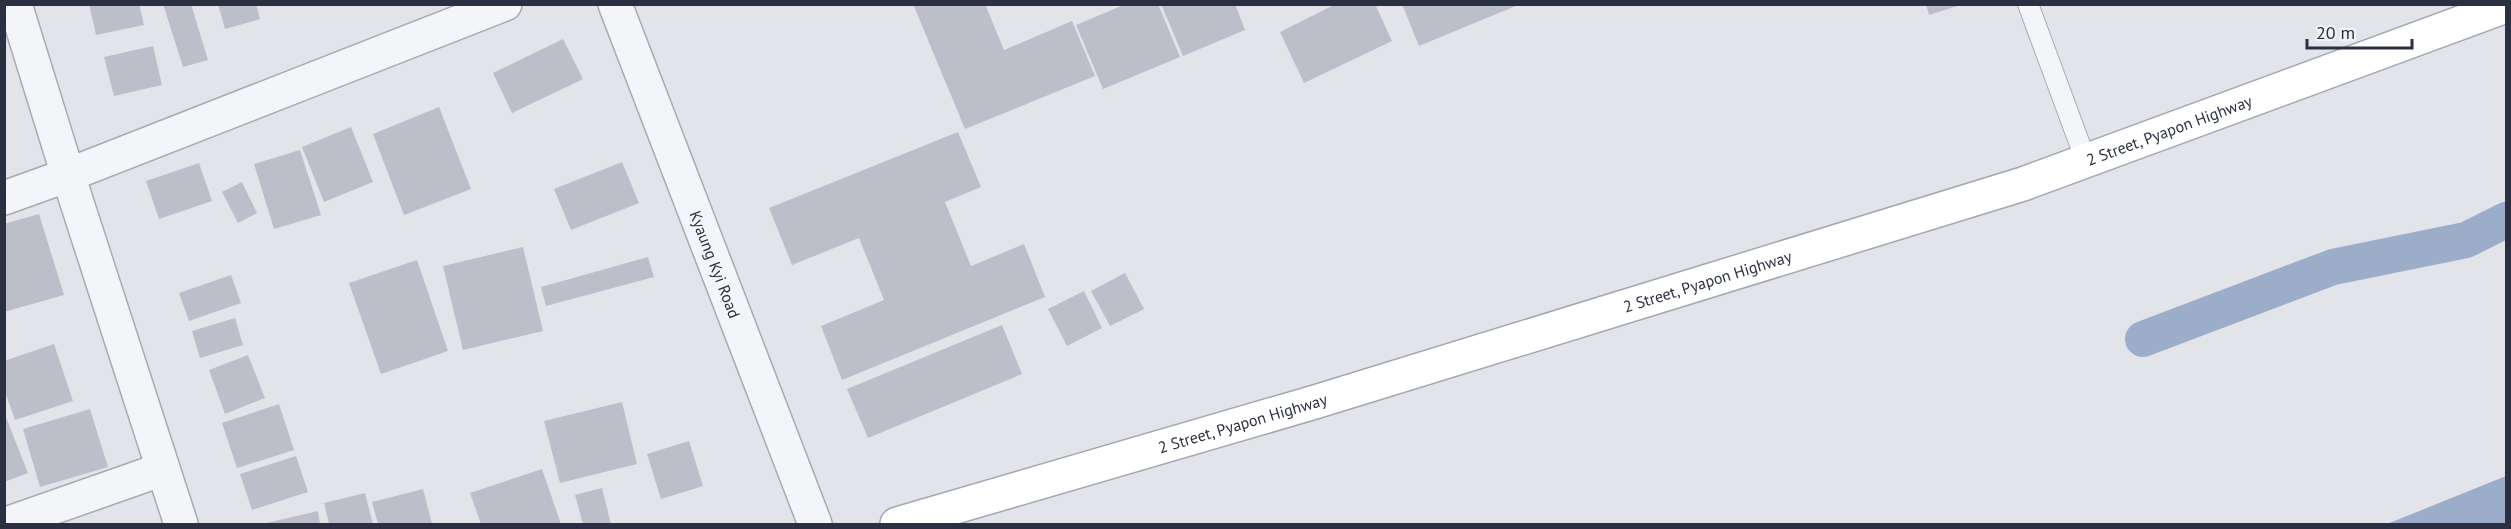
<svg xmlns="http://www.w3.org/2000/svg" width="2511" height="529" font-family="'PT Sans',sans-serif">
	<rect width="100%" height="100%" fill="#e2e4ea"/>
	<!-- water -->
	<path fill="#9cadca" d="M2506 476V524H2387Z"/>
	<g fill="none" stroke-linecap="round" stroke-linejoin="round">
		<!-- canal -->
		<path stroke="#9cadca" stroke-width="36" d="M2143 339 2333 267 2466 240 2506 220"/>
	</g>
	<!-- building -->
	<g fill="#bcbfca">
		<path d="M89 4H139L144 25 96 35Z"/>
		<path d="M163 4H191L208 60 183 67Z"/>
		<path d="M218 4H256L260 19 225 29Z"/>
		<path d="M913 4H985L1004 50 1072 21 1095 76 965 129Z"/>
		<path d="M1126 4H1158L1180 57 1103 89 1076 25Z"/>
		<path d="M1161 4H1235L1245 30 1183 56Z"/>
		<path d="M1336 4H1375L1392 41 1304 83 1280 32Z"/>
		<path d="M1402 4H1518V5L1419 46Z"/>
		<path d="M1926 4H1961V5L1929 15Z"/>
		<path d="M563 39 583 79 512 113 493 73Z"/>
		<path d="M153 46 162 85 114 96 104 57Z"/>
		<path d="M439 107 471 189 404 215 373 134Z"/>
		<path d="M351 127 373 182 324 202 302 147Z"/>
		<path d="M958 132 981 187 945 202 971 266 1024 244 1045 297 842 380 821 326 884 300 859 238 792 265 769 208Z"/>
		<path d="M300 150 321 215 274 229 254 164Z"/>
		<path d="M622 162 639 203 571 230 554 189Z"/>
		<path d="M199 163 212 201 159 219 146 181Z"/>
		<path d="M242 182 257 213 238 223 222 192Z"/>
		<path d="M39 214 64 295 4 312V224Z"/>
		<path d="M523 247 543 331 463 350 443 266Z"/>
		<path d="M648 257 654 277 546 306 541 287Z"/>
		<path d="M417 260 448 351 381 374 349 283Z"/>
		<path d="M1125 273 1144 309 1110 326 1091 291Z"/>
		<path d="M231 275 241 303 189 321 179 293Z"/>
		<path d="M1084 291 1102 328 1067 346 1048 309Z"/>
		<path d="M235 318 243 345 200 358 192 331Z"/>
		<path d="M1002 325 1022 374 868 438 847 389Z"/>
		<path d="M54 344 73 401 15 420 4 389V361Z"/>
		<path d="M248 355 265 398 225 414 209 370Z"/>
		<path d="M622 402 637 464 560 483 544 421Z"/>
		<path d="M279 404 294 450 237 468 222 423Z"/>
		<path d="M90 409 108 467 40 487 23 429Z"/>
		<path d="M4 412 28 473 4 482Z"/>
		<path d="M689 441 703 486 661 499 647 454Z"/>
		<path d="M296 456 308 492 252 510 240 474Z"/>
		<path d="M542 469 561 524H481L470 493Z"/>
		<path d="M602 488 611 524H583L575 495Z"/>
		<path d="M423 489 432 524H378L372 502Z"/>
		<path d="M365 493 373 524H329L324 503Z"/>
		<path d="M318 511 320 524H262Z"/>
	</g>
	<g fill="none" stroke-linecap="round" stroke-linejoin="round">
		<!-- service casing -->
		<g stroke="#a7aab4" stroke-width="22">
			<path id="service" d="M2028 4 2086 161"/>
		</g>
		<!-- minor casing -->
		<g stroke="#a7aab4" stroke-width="36">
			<g id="minor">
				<path d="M15 4 68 175 181 524"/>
				<path id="s1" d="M615 4 815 524"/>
				<path d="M4 198 68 175 505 4"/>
				<path d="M6 524 163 469"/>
			</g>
		</g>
		<!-- primary casing -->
		<g stroke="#a1a7b6" stroke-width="36">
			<g id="primary">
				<path id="s2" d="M897 524 1315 402 2023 184 2506 6"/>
			</g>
		</g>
		<!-- service -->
		<use href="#service" stroke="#f4f5f8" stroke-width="20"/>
		<!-- minor -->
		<use href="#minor" stroke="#f4f5f8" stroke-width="33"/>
		<!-- primary -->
		<use href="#primary" stroke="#fff" stroke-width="33"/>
	</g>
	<g text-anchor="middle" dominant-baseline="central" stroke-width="6" stroke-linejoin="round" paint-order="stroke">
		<!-- street labels -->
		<g font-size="16" fill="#2a3042" stroke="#f1f3f7">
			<text stroke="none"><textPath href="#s2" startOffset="1332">2 Street, Pyapon Highway</textPath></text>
			<text stroke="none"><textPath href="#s1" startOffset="279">Kyaung Kyi Road</textPath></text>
			<text stroke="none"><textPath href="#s2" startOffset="846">2 Street, Pyapon Highway</textPath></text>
			<text stroke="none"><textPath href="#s2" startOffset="360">2 Street, Pyapon Highway</textPath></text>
		</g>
	</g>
	<!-- border -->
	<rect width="2511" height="529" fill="none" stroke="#2a3042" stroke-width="12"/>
	<!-- scale -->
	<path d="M2307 39v9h105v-9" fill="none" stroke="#2a3042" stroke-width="3"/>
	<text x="2316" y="39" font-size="18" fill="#2a3042" stroke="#f1f3f7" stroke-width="4.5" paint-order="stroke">20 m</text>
</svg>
